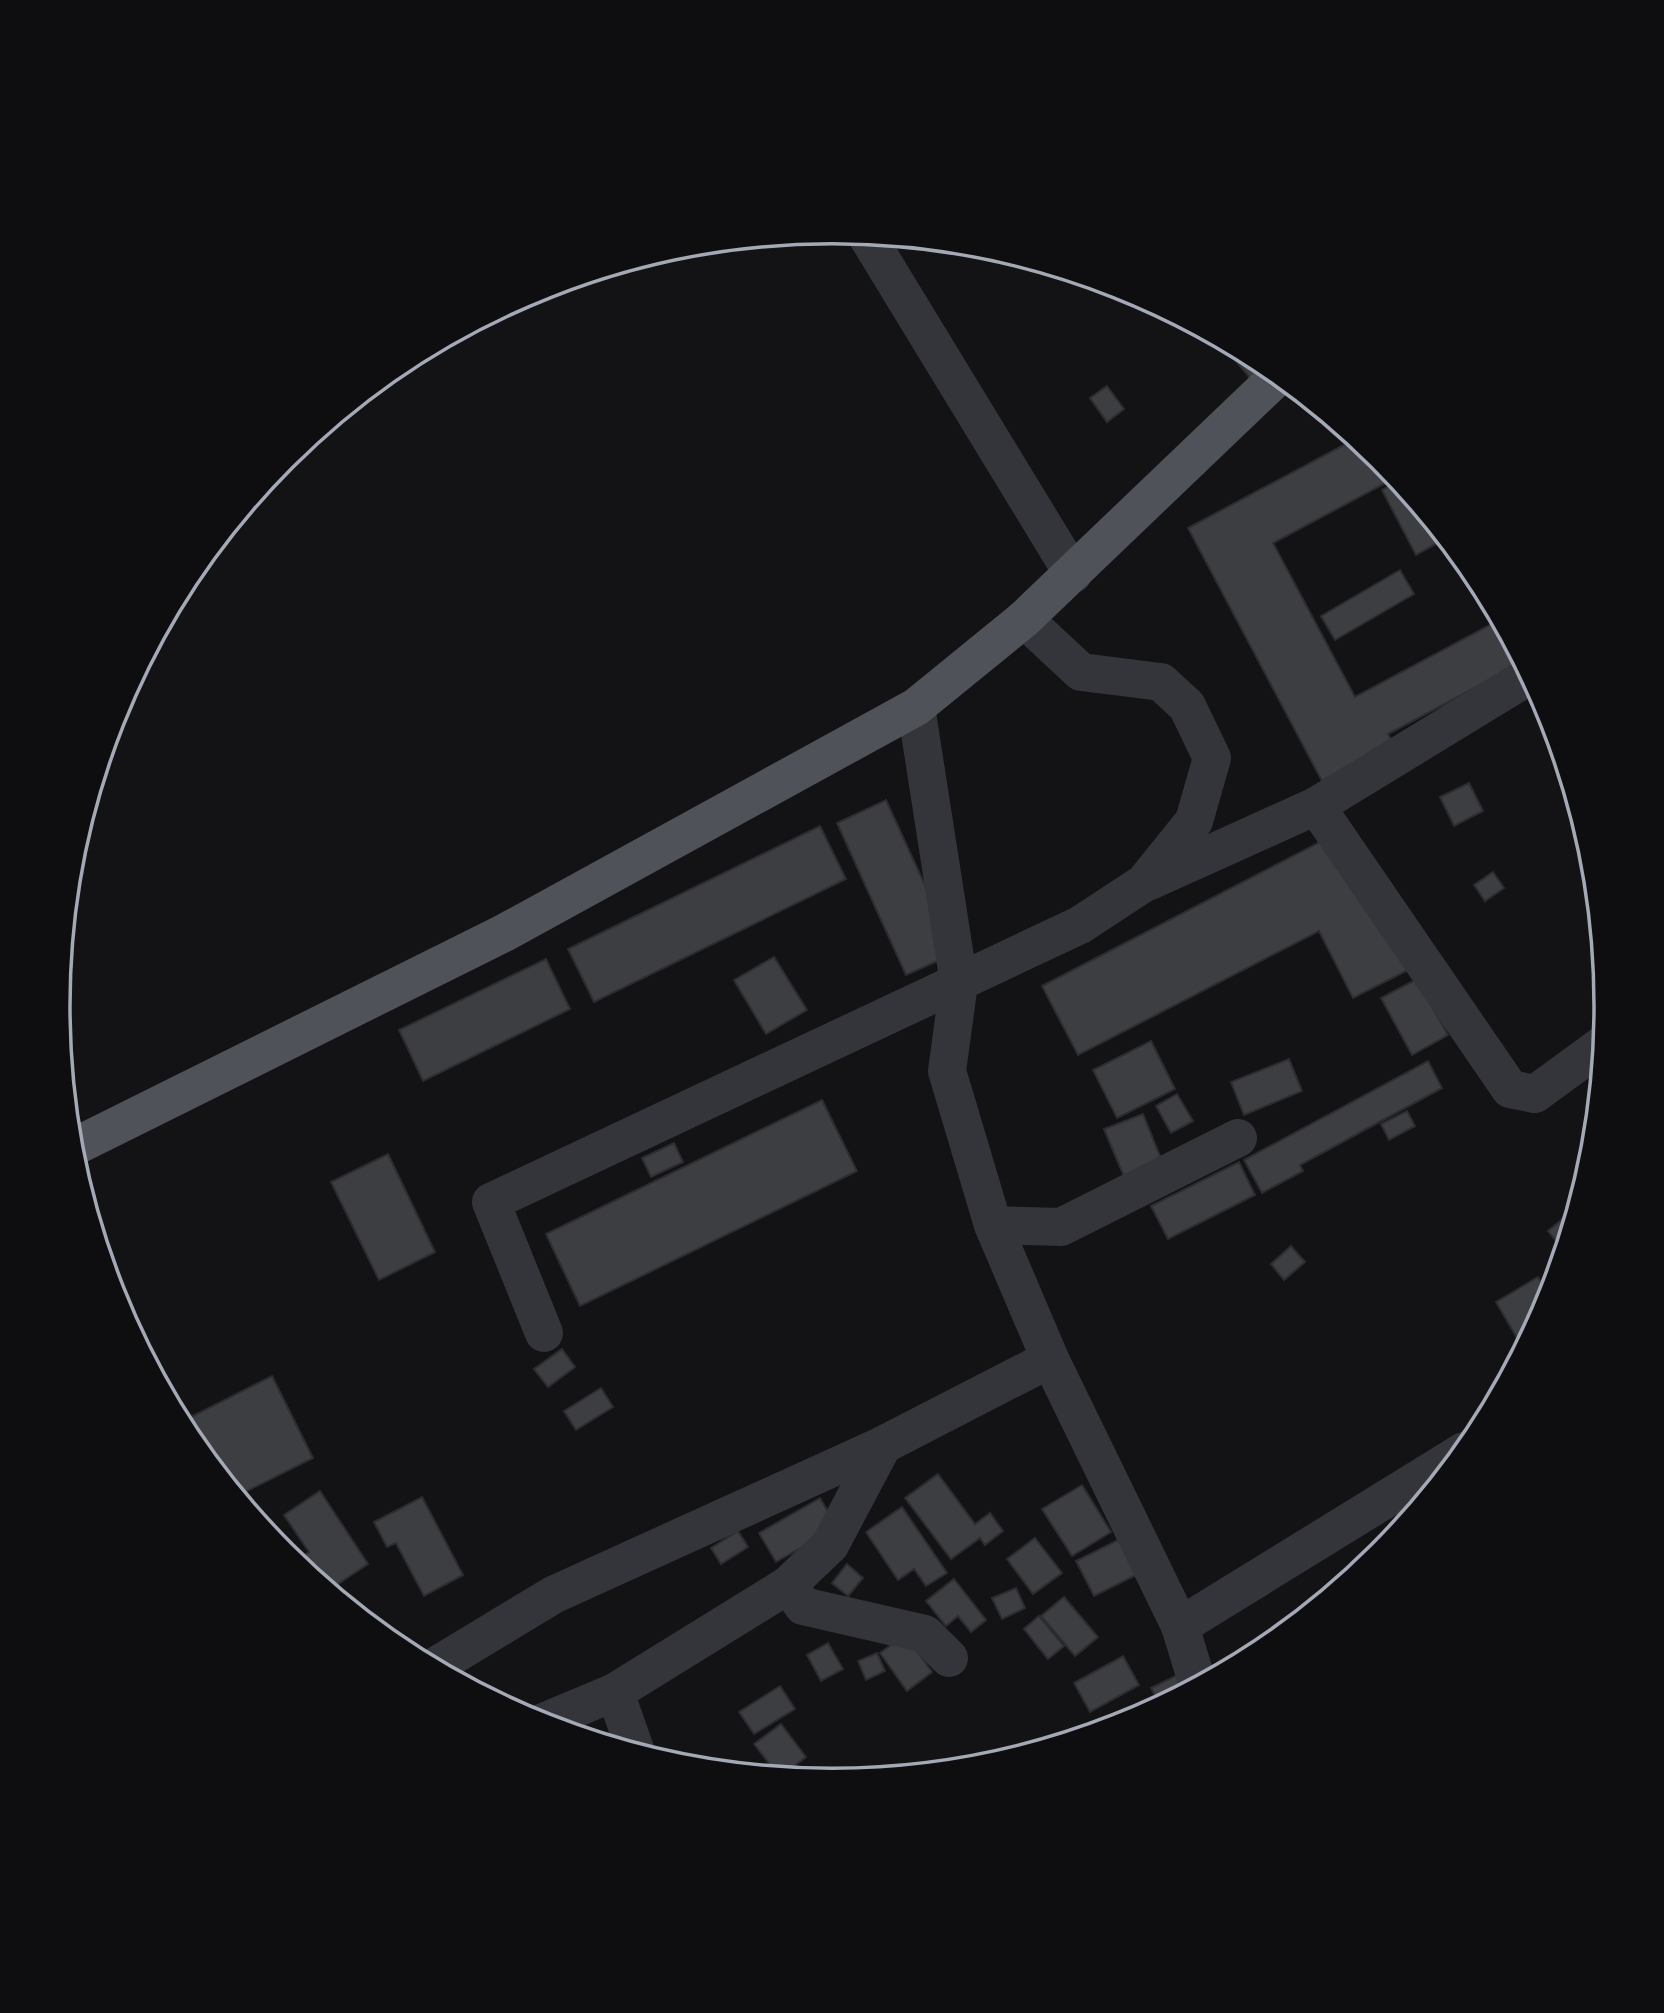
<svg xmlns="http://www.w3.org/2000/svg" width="1664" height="2013" font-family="Roboto,sans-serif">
	<rect width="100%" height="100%" fill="#131315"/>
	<!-- building -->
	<g fill="#3d3e42" stroke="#2d2d31" stroke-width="2">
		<path d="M1219 340 1262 363 1270 369 1254 383Z"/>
		<path d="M1107 386 1124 409 1107 422 1090 398Z"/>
		<path d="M1355 439 1380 459 1395 478 1273 543 1355 697 1499 620 1522 663 1388 734 1393 743 1322 781 1188 528Z"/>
		<path d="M1398 481 1445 539 1416 555 1382 490Z"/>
		<path d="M1400 570 1414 594 1335 640 1321 616Z"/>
		<path d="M1469 783 1483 811 1454 826 1440 797Z"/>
		<path d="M886 800 956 953 906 975 837 823Z"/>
		<path d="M820 826 846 879 594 1002 568 949Z"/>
		<path d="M1349 827 1420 964 1353 998 1319 931 1078 1055 1042 986Z"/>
		<path d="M1493 872 1504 888 1485 901 1474 885Z"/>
		<path d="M774 957 807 1010 766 1034 734 980Z"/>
		<path d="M546 959 570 1009 423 1081 399 1030Z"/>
		<path d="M1417 979 1448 1035 1412 1055 1381 998Z"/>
		<path d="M1151 1041 1175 1089 1117 1118 1093 1070Z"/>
		<path d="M1289 1059 1302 1091 1244 1115 1231 1082Z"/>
		<path d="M1428 1061 1442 1088 1300 1165 1303 1171 1262 1193 1244 1160Z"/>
		<path d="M1177 1094 1193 1121 1171 1133 1156 1106Z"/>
		<path d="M822 1100 857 1171 580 1306 546 1234Z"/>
		<path d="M1407 1111 1415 1126 1389 1140 1381 1124Z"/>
		<path d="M1143 1114 1166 1171 1128 1186 1104 1129Z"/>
		<path d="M674 1143 683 1162 651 1177 642 1158Z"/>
		<path d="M388 1154 435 1252 379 1280 331 1182Z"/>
		<path d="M1239 1162 1255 1195 1168 1239 1151 1206Z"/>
		<path d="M1576 1208 1563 1250 1548 1231Z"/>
		<path d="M1291 1246 1305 1262 1284 1280 1271 1264Z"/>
		<path d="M1538 1277 1549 1296 1528 1339 1520 1343 1496 1302Z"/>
		<path d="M562 1349 575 1367 548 1387 534 1369Z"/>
		<path d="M272 1376 313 1458 237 1496 188 1436 181 1422Z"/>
		<path d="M601 1388 613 1407 576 1430 564 1411Z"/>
		<path d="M938 1474 975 1524 990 1513 1003 1531 985 1545 980 1538 951 1559 905 1498Z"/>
		<path d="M1082 1485 1111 1532 1072 1556 1042 1509Z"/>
		<path d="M320 1491 368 1564 329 1590 296 1561 309 1552 284 1515Z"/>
		<path d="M422 1497 463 1575 424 1596 396 1543 387 1547 374 1522Z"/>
		<path d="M820 1498 837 1527 776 1562 759 1533Z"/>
		<path d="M902 1507 947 1573 926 1586 914 1569 898 1580 866 1532Z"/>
		<path d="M738 1531 748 1547 721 1564 711 1548Z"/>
		<path d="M1126 1536 1144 1571 1094 1596 1076 1561Z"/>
		<path d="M1035 1538 1062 1573 1033 1594 1007 1559Z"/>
		<path d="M847 1564 863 1578 848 1596 832 1583Z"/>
		<path d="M954 1579 986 1620 971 1632 958 1616 946 1626 926 1601Z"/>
		<path d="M1016 1588 1025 1608 1002 1619 992 1598Z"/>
		<path d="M1064 1597 1098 1637 1075 1656 1041 1616Z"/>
		<path d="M1039 1616 1064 1646 1048 1659 1024 1629Z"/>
		<path d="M905 1635 932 1672 907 1691 880 1653Z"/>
		<path d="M828 1643 843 1669 821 1681 807 1655Z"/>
		<path d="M877 1653 885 1671 866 1680 858 1661Z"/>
		<path d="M1123 1656 1139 1685 1090 1712 1074 1683Z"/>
		<path d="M1196 1666 1204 1681 1160 1705 1151 1688Z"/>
		<path d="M780 1686 795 1709 754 1734 739 1712Z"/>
		<path d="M781 1724 806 1757 781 1776 778 1775 754 1744Z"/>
		<path d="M586 1726 593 1739 573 1733Z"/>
	</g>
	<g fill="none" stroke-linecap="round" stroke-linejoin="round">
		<!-- minor -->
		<g stroke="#34353a" stroke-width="38">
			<path d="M867 236 1073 574"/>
			<path d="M916 707 959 983 947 1071 993 1225 1050 1359 1180 1626 1198 1685"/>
			<path d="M1316 806 1510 1089 1535 1094 1602 1045"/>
			<path d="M1150 881 1316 806 1529 676"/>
			<path d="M993 1225 1061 1227 1238 1138"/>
			<path d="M544 1333 491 1202 1080 925 1144 883 1194 821 1212 758 1187 706 1161 682 1081 672 1024 619"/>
			<path d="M788 1585 803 1606 925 1634 949 1658"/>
			<path d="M1180 1626 1464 1451"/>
			<path d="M434 1667 553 1595 883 1445 1050 1359"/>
			<path d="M615 1692 636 1752"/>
			<path d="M541 1723 615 1692 788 1585 830 1545 883 1445"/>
		</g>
		<!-- major -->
		<path stroke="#505259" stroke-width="38" d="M72 1148 504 933 916 707 1024 619 1278 376"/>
	</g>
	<!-- crop -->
	<path d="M0 0H1664V2013H0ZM70 1006a762 762 0 1 1 1524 0a762 762 0 1 1-1524 0Z" fill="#0e0e10" fill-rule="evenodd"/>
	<path fill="none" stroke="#a4a9b6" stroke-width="3.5" d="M70 1006a762 762 0 1 1 1524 0a762 762 0 1 1-1524 0Z"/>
</svg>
